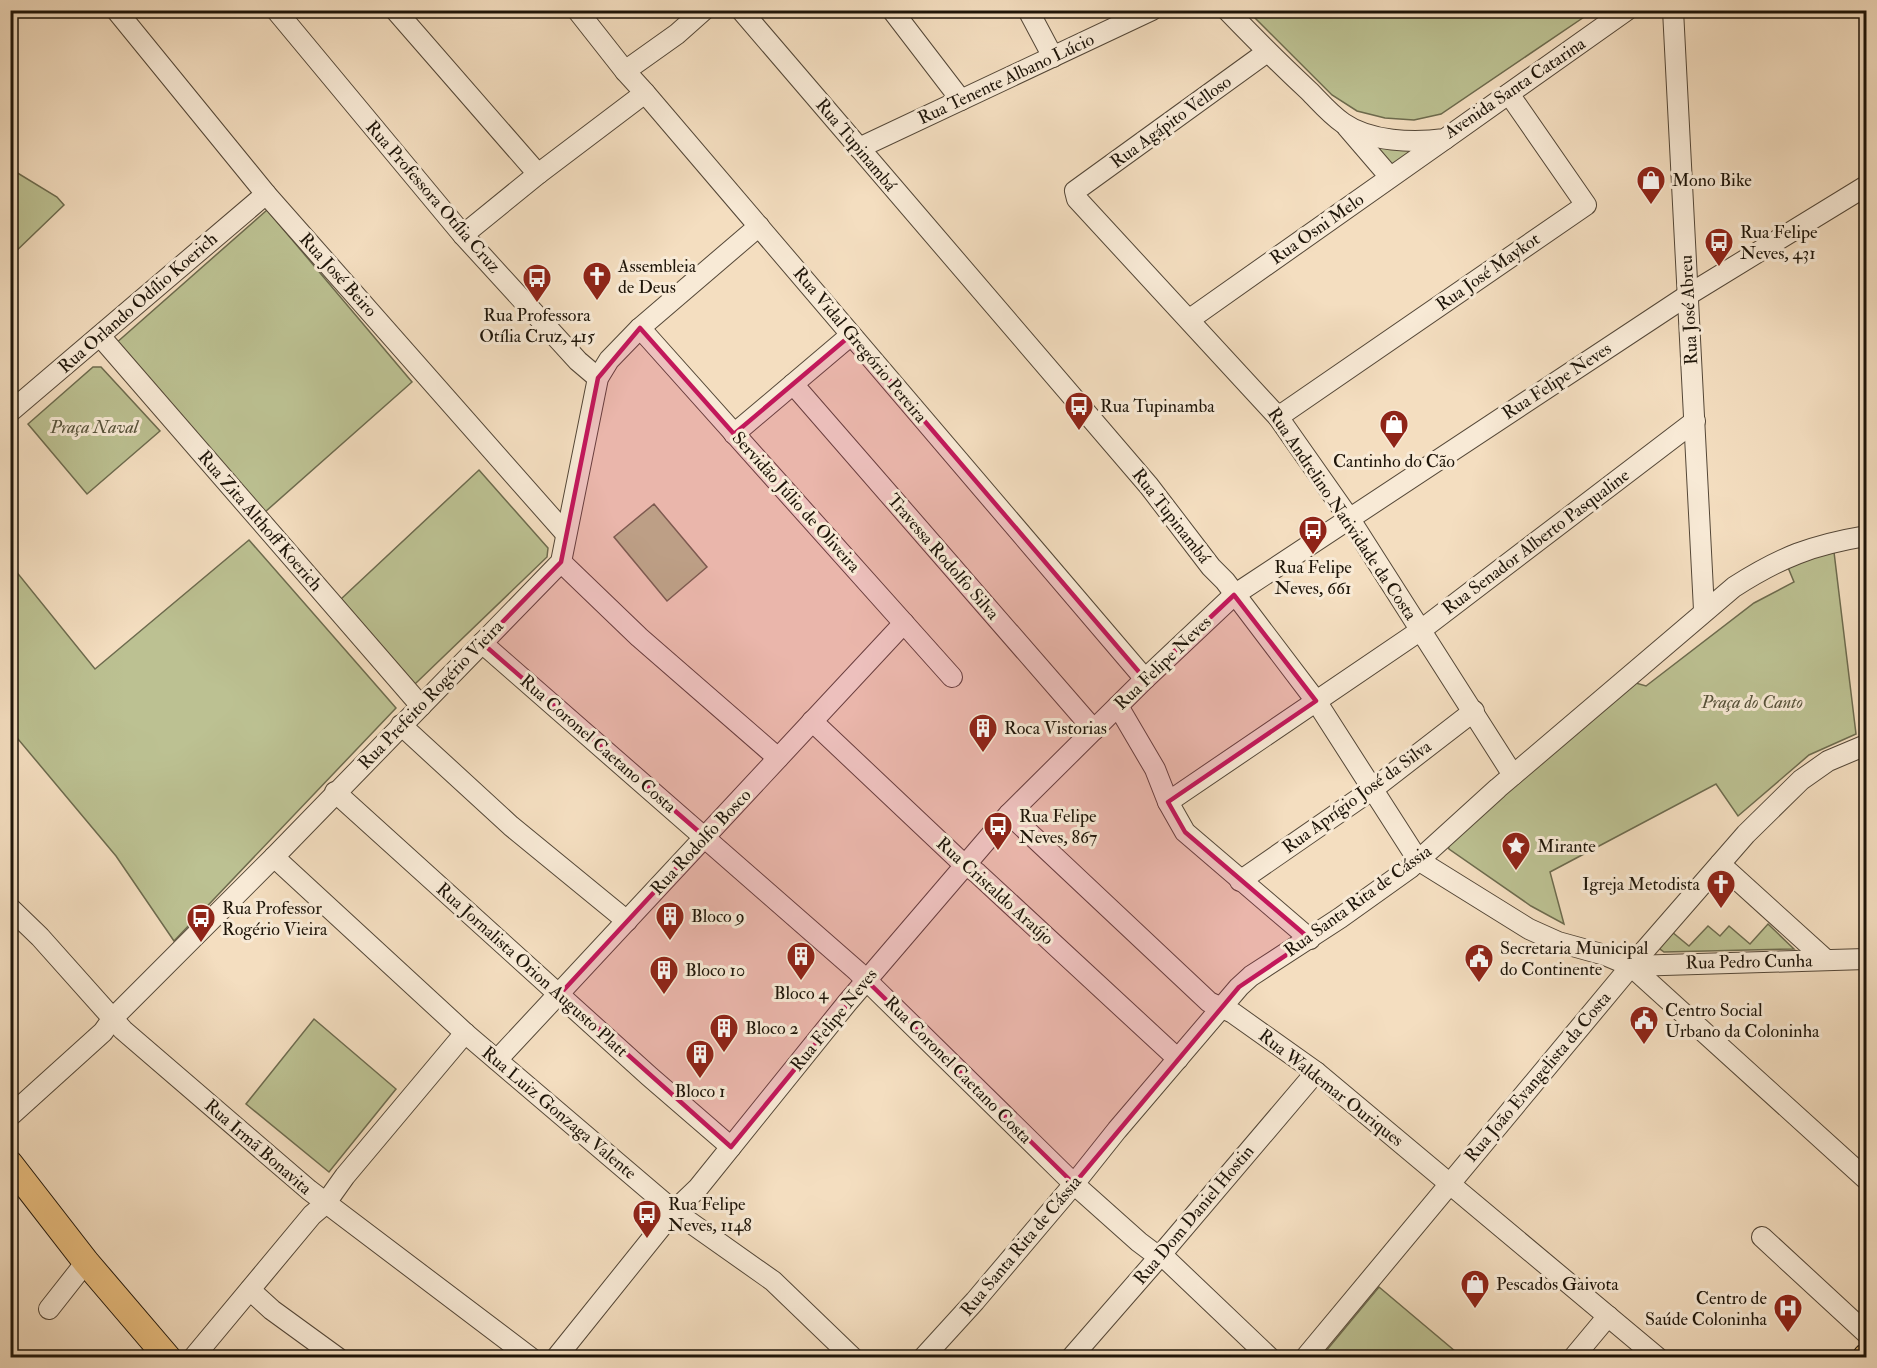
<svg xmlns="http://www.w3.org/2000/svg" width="1877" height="1368" font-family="'IM FELL Double Pica',serif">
	<rect width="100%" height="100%" fill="#f4dec0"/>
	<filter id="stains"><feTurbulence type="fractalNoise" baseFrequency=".00333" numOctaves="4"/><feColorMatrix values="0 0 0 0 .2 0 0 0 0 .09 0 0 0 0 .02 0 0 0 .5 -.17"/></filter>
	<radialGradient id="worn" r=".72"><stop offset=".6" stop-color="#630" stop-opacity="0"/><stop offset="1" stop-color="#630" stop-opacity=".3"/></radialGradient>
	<!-- green -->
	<g fill="#bcc192" stroke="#6d6b4e" stroke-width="1.5">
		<path d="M1593 11 1441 114 1414 120 1385 118 1357 111 1332 95 1248 11Z"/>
		<path d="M1368 144 1428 146 1391 171Z"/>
		<path d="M11 169 57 197 64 205 11 256Z"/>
		<path d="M267 210 412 382 265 512 115 344Z"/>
		<path d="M93 367H101L160 431 87 494 28 424Z"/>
		<path d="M479 470 548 548 547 557 415 684 341 599Z"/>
		<path d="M654 504 707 567 667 601 614 537Z"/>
		<path d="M249 540 396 708 174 941 116 856 13 733 11 735V565L95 669Z"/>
		<path d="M1834 552 1856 734 1809 755 1738 816 1716 784 1550 872 1564 924 1531 906 1449 849 1447 843 1636 683 1646 686 1754 603 1794 582 1787 565Z"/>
		<path d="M1768 924 1794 949 1664 952 1660 949V945L1672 932 1689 946 1708 926 1720 936 1729 926 1750 944Z"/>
		<path d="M314 1019 396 1089 329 1172 246 1104Z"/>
		<path d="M1379 1287 1462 1357H1321Z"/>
	</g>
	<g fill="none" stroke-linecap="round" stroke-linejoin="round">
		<!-- minor casing -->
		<g stroke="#544737" stroke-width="22">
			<g id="minor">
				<path d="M116 10 266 194 566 534"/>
				<path d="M276 10 463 235 578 361 598 378"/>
				<path d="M395 10 538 174"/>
				<path d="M577 10 625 71 645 93 1145 679"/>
				<path d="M741 10 1149 486 1211 567 1225 581 1316 701 1418 860 1529 929 1558 942 1605 955 1631 966 1866 1179"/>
				<path d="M892 10 961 100"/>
				<path d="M1028 10 1053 57"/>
				<path d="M1227 10C1254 38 1281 65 1309 91 1320 102 1330 114 1343 123 1370 142 1413 143 1445 139L1627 10"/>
				<path d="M1673 10 1704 610"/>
				<path d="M1267 52 1075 191 1077 199 1278 417 1349 518 1513 775"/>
				<path d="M625 71 677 34 704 10"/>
				<path d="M1347 127 1390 177"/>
				<path d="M859 148 1152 10"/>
				<path d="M463 235 538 174 645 93"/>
				<path d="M1190 319 1445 139"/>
				<path d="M640 328 952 677"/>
				<path d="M100 336 421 706"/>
				<path d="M793 384 1094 730"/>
				<path d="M10 412 266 194"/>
				<path d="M1278 417 1586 205 1509 94"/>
				<path d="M734 434 851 335"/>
				<path d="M561 562 639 637 778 758"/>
				<path d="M482 643 857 971 1074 1184 1139 1242 1159 1257 1166 1259 1270 1358"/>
				<path d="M1118 706 1155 769 1168 802 1185 832 1310 939"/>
				<path d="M812 721 957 858 977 873 1178 1059"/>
				<path d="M401 725 511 826 627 921"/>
				<path d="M335 792 649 1076 731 1147"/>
				<path d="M1168 802 1421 630 1695 421"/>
				<path d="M1009 814 1209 1002 1233 1013 1316 1072 1658 1358"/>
				<path d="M274 857 465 1033 674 1211 773 1281 853 1358"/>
				<path d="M1720 864 1826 960"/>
				<path d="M1240 881 1373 789 1474 711"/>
				<path d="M10 908 40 937 123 1030 309 1190 531 1358"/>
				<path d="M1631 966 1866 959"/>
				<path d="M497 1060 904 623"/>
				<path d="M10 1116 103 1032 113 1018 274 857 561 562 598 378 609 360 640 328 759 226"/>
				<path d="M1762 1237 1866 1333"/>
				<path d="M250 1290 272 1310 338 1358"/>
				<path d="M49 1309 86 1262"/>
				<path d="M193 1358 312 1215 325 1204 345 1176 465 1033"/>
				<path d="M556 1358 674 1211 698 1188 847 1003 1009 814 1145 679 1234 595 1688 295 1866 186"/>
				<path d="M923 1358 975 1301 1074 1184 1117 1130 1239 987 1251 976 1340 918 1410 868 1498 788 1734 587C1781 557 1812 545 1866 536"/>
				<path d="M1071 1358 1153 1264 1316 1072"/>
				<path d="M1305 1358 1631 966 1746 834 1801 780 1828 761 1866 745"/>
				<path d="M1573 1358 1608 1316"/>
			</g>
		</g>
		<!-- major casing -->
		<g stroke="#1e1509" stroke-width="28">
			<g id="major">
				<path d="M10 1164 86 1262 168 1358"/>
				<path d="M1866 1358V1357"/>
			</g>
		</g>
		<!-- minor -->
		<use href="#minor" stroke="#f8ead6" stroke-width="20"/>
		<!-- major -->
		<use href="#major" stroke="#eabf80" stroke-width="26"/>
	</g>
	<!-- marked area -->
	<path fill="#c2185b" fill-opacity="0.2" stroke="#c2185b" stroke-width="4.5" stroke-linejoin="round" d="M640 328 734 434 851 335 1145 679 1234 595 1316 701 1168 802 1185 832 1310 939 1239 987 1074 1184 867 981 731 1147 560 994 705 837 482 643 561 562 598 378Z"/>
	<!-- icons -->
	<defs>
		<g id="shop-pin" transform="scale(1.5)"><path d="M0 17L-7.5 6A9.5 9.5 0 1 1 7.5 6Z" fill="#8f2418" stroke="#f8ead6"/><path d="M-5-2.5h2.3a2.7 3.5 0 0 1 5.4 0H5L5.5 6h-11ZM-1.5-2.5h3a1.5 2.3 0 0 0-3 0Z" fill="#fff"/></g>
		<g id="bus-pin" transform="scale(1.5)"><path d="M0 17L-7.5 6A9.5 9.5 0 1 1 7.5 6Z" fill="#8f2418" stroke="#f8ead6"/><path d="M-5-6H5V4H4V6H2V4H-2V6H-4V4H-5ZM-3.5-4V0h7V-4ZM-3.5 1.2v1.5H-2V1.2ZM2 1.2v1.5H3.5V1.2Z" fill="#fff"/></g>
		<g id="church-pin" transform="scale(1.5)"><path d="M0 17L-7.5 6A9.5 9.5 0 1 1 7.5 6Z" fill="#8f2418" stroke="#f8ead6"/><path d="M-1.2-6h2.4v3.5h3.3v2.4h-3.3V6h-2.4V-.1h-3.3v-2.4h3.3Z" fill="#fff"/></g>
		<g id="building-pin" transform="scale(1.5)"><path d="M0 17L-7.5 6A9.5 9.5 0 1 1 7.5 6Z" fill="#8f2418" stroke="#f8ead6"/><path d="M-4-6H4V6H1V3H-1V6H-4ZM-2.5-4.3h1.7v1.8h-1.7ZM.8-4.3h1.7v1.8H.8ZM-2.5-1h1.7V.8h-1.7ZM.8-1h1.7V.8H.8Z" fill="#fff"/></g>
		<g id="sight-pin" transform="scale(1.5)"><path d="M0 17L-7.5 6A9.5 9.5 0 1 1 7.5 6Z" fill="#8f2418" stroke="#f8ead6"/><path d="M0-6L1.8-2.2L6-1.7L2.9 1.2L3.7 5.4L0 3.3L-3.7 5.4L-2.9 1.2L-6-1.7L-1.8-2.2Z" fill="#fff"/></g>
		<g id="civic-pin" transform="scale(1.5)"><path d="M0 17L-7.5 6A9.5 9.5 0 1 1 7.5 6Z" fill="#8f2418" stroke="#f8ead6"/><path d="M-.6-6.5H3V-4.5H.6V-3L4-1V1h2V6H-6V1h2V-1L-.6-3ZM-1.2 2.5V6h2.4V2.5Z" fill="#fff"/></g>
		<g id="hospital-pin" transform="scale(1.5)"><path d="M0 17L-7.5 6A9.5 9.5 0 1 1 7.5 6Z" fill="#8f2418" stroke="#f8ead6"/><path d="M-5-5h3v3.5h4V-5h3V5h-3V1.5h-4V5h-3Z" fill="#fff"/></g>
	</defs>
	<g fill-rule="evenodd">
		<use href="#shop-pin" x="1651" y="180"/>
		<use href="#bus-pin" x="1719" y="242"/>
		<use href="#church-pin" x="597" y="276"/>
		<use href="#bus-pin" x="537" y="278"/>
		<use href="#bus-pin" x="1079" y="406"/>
		<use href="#shop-pin" x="1394" y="424"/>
		<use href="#bus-pin" x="1313" y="530"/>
		<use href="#building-pin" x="983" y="728"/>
		<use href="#bus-pin" x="998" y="826"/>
		<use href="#sight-pin" x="1516" y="846"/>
		<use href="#church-pin" x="1721" y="884"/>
		<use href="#building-pin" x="670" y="916"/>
		<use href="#bus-pin" x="201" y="918"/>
		<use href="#building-pin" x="801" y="956"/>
		<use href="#civic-pin" x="1479" y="958"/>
		<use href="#building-pin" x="664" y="970"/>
		<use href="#civic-pin" x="1644" y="1020"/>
		<use href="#building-pin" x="724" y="1028"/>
		<use href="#building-pin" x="700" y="1054"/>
		<use href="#bus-pin" x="647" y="1214"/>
		<use href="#shop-pin" x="1475" y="1284"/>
		<use href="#hospital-pin" x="1788" y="1308"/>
	</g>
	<g text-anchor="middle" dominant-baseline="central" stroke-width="6" stroke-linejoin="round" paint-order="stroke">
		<!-- street labels -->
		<g font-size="18" fill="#1e1509" stroke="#f8ead6">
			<text transform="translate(1006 79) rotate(-25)">Rua Tenente Albano Lúcio</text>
			<text transform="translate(1515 88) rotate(-34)">Avenida Santa Catarina</text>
			<text transform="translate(1171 122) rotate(-36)">Rua Agápito Velloso</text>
			<text transform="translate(856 145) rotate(50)">Rua Tupinambá</text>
			<text transform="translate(433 197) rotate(49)">Rua Professora Otília Cruz</text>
			<text transform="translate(1317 229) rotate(-35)">Rua Osni Melo</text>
			<text transform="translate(1488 272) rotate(-35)">Rua José Maykot</text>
			<text transform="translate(338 275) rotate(48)">Rua José Beiro</text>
			<text transform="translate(138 303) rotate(-41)">Rua Orlando Odílio Koerich</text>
			<text transform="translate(1689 310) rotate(-93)">Rua José Abreu</text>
			<text transform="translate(860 345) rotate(50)">Rua Vidal Gregório Pereira</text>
			<text transform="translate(1557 381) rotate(-33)">Rua Felipe Neves</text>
			<text transform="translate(796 502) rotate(48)">Servidão Júlio de Oliveira</text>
			<text transform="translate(1342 514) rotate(56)">Rua Andrelino Natividade da Costa</text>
			<text transform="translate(1171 516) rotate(52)">Rua Tupinambá</text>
			<text transform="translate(260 521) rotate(49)">Rua Zita Althoff Koerich</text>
			<text transform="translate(1536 542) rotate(-37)">Rua Senador Alberto Pasqualine</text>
			<text transform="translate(943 557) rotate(49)">Travessa Rodolfo Silva</text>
			<text transform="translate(1163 663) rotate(-44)">Rua Felipe Neves</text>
			<text transform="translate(431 695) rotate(-46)">Rua Prefeito Rogério Vieira</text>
			<text transform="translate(598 744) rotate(41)">Rua Coronel Caetano Costa</text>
			<text transform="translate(1357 797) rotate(-36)">Rua Aprígio José da Silva</text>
			<text transform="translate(701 842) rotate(-47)">Rua Rodolfo Bosco</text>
			<text transform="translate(995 891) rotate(42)">Rua Cristaldo Araújo</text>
			<text transform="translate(1358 901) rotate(-36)">Rua Santa Rita de Cássia</text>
			<text transform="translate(1749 962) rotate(-1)">Rua Pedro Cunha</text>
			<text transform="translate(532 970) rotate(42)">Rua Jornalista Orion Augusto Platt</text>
			<text transform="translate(834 1020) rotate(-51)">Rua Felipe Neves</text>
			<text transform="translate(958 1070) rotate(45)">Rua Coronel Caetano Costa</text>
			<text transform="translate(1538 1077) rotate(-50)">Rua João Evangelista da Costa</text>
			<text transform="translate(1331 1088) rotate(38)">Rua Waldemar Ouriques</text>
			<text transform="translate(559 1113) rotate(40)">Rua Luiz Gonzaga Valente</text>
			<text transform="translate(258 1147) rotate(41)">Rua Irmã Bonavita</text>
			<text transform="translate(1194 1215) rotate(-50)">Rua Dom Daniel Hostin</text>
			<text transform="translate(1021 1246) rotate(-50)">Rua Santa Rita de Cássia</text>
		</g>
		<!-- poi labels -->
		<g font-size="18" fill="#1e1509" stroke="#f8ead6" text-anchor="start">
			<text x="1672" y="180">Mono Bike</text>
			<text x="1740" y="232">Rua Felipe<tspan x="1740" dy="21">Neves, 431</tspan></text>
			<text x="618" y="266">Assembleia<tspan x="618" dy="21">de Deus</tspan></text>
			<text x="537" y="315" text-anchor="middle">Rua Professora<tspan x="537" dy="21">Otília Cruz, 415</tspan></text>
			<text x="1100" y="406">Rua Tupinamba</text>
			<text x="1394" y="461" text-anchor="middle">Cantinho do Cão</text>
			<text x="1313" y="567" text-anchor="middle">Rua Felipe<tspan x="1313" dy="21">Neves, 661</tspan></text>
			<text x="1004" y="728">Roca Vistorias</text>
			<text x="1019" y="816">Rua Felipe<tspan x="1019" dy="21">Neves, 867</tspan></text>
			<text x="1537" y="846">Mirante</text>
			<text x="1700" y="884" text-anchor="end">Igreja Metodista</text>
			<text x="222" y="908">Rua Professor<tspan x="222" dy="21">Rogério Vieira</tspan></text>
			<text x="691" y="916">Bloco 9</text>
			<text x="1500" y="948">Secretaria Municipal<tspan x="1500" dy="21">do Continente</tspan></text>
			<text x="685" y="970">Bloco 10</text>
			<text x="801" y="993" text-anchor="middle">Bloco 4</text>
			<text x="1665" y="1010">Centro Social<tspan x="1665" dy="21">Urbano da Coloninha</tspan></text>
			<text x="745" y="1028">Bloco 2</text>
			<text x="700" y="1091" text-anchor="middle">Bloco 1</text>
			<text x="668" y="1204">Rua Felipe<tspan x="668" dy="21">Neves, 1148</tspan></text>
			<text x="1496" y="1284">Pescados Gaivota</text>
			<text x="1767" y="1298" text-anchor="end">Centro de<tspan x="1767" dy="21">Saúde Coloninha</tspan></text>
		</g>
		<!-- park labels -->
		<g font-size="18" font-style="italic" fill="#555139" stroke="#f8ead6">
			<text x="94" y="427">Praça Naval</text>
			<text x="1752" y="702">Praça do Canto</text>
		</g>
	</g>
	<!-- margin -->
	<rect width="1877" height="1368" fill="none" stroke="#f4dec0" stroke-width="36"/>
	<rect x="12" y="12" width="1853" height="1344" fill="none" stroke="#1e1509" stroke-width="3"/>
	<rect x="18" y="18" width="1841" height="1332" fill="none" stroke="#1e1509" stroke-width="1.5"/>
	<rect width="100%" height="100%" filter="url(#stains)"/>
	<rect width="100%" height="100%" fill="url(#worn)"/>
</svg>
